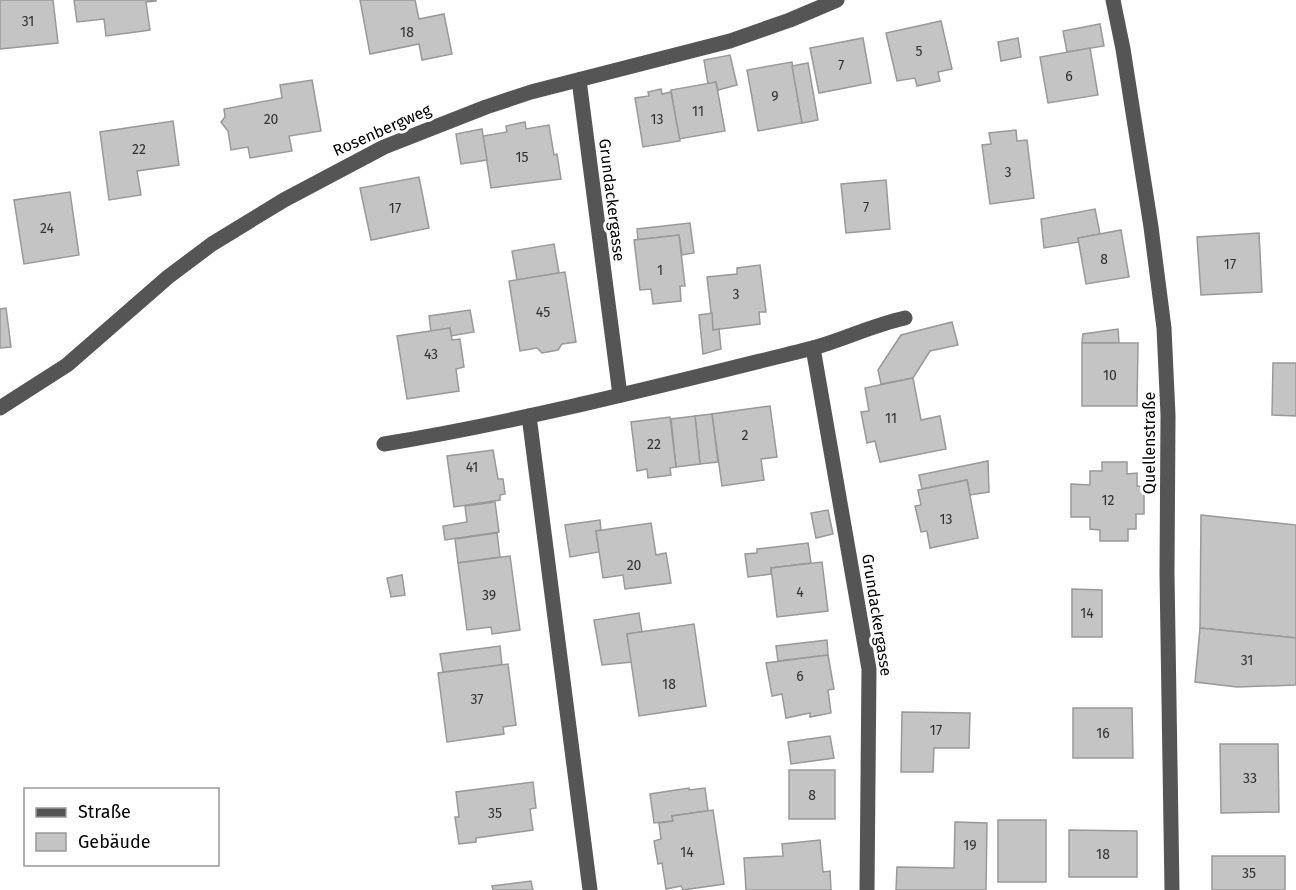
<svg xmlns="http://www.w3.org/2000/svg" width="1296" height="890" font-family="'Fira Sans',sans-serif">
	<rect width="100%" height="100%" fill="#fff"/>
	<!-- building -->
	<g fill="#c4c4c4" stroke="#999" stroke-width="1.5">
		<path d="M0 0H53L58 43 0 49Z"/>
		<path d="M74 0H156V1L146 2 150 30 106 36 104 19 77 22Z"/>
		<path d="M360 0H415L419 19 444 14 452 54 422 60 419 44 370 54Z"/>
		<path d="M941 21 952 69 938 72 940 81 917 86 915 78 897 81 886 33Z"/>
		<path d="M1100 24 1104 46 1067 52 1063 31Z"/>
		<path d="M863 38 871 83 819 93 810 48Z"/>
		<path d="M1018 38 1021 57 1001 61 998 42Z"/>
		<path d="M1090 48 1098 95 1048 103 1040 57Z"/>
		<path d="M730 55 737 85 718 90 716 82 708 84 704 60Z"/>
		<path d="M792 62 802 123 758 131 747 70Z"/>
		<path d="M808 63 818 120 802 123 792 66Z"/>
		<path d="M312 80 321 131 289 136 292 151 250 158 248 147 231 150 228 131 221 122 225 117 224 109 282 98 280 85Z"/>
		<path d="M716 82 725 131 679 139 671 90Z"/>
		<path d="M661 89 662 94 671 92 680 141 643 147 635 98 649 96 648 92Z"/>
		<path d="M173 121 179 165 137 171 141 195 109 200 100 132Z"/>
		<path d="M525 122 526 129 549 125 554 155 557 154 561 179 491 188 483 136 507 132 506 126Z"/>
		<path d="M482 129 487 160 461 164 456 134Z"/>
		<path d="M1016 130 1017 141 1027 140 1034 198 990 204 982 145 991 144 989 133Z"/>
		<path d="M419 177 429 228 371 240 360 188Z"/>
		<path d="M886 180 890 229 846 233 841 184Z"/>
		<path d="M70 192 79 255 24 264 14 200Z"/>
		<path d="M1095 209 1100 234 1078 238 1079 242 1044 248 1041 219Z"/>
		<path d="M690 223 694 253 682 255 679 235 638 240 637 229Z"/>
		<path d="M1121 230 1129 277 1086 284 1078 238Z"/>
		<path d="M1259 233 1262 292 1201 295 1197 237Z"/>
		<path d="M679 235 685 286H680L681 301 653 304 651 289 640 290 634 240Z"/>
		<path d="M554 244 559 273 517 280 512 251Z"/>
		<path d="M760 265 766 312H759L760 324 713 330 707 277 737 274V268Z"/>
		<path d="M565 272 576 342 562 344 558 350 542 353 537 348 520 351 509 281Z"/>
		<path d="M6 308 11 347 0 348V309Z"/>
		<path d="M470 310 474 332 451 336 450 328 431 332 429 316Z"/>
		<path d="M712 313 713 330 719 329 721 349 703 354 699 315Z"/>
		<path d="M952 322 958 345 930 351 913 378 881 384 878 370 901 335Z"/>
		<path d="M450 328 452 340 460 339 464 367 456 369 459 391 407 399 397 336Z"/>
		<path d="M1118 329 1119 343H1082L1083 334Z"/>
		<path d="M1082 343H1138L1137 406H1082Z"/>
		<path d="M1273 363H1296V416L1272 415Z"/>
		<path d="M913 378 921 420 940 416 946 449 880 462 875 441 867 443 861 412 869 411 865 388Z"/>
		<path d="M770 406 777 457 761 459 764 480 722 486 712 414Z"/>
		<path d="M712 414 718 462 700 464 695 416Z"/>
		<path d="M695 416 700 464 676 467 671 419Z"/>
		<path d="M670 417 676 467 670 468 671 475 648 478 647 469 637 471 631 422Z"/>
		<path d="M493 450 498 479H503L505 494 500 495V500L454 507 447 456Z"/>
		<path d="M988 461 989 492 970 495 967 480 922 489 919 475Z"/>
		<path d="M1102 462H1127V474L1137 473V486L1144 487V514H1136V529H1128V541H1100V530L1090 529V517H1071V484L1090 485V471H1102Z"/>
		<path d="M967 480 978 538 930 548 927 531 921 532 915 506 921 505 918 490Z"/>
		<path d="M495 502 499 532 445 540 443 526 467 522 465 506Z"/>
		<path d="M828 510 833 534 816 538 811 513Z"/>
		<path d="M1201 515 1296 525V638L1200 628Z"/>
		<path d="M600 520 601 530 596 531 599 552 570 557 565 525Z"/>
		<path d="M651 523 656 555 666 553 671 583 625 589 623 575 603 578 596 531Z"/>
		<path d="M497 533 500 557 458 563 455 539Z"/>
		<path d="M808 543 811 563 771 568V574L748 577 745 554 757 553V549Z"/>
		<path d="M510 556 520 630 492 634 491 627 467 630 458 563Z"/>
		<path d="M822 562 828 611 777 617 771 568Z"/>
		<path d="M402 575 405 595 391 597 387 578Z"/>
		<path d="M1072 589 1102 590V637H1072Z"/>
		<path d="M639 613 642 632 627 634 632 662 602 665 594 620Z"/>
		<path d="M694 624 706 706 639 716 627 634Z"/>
		<path d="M1200 628 1296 638V685L1237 687 1195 682Z"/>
		<path d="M827 640 828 655 778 661 776 646Z"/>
		<path d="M500 646 502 665 443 672 440 654Z"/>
		<path d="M828 655 834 689 828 690 831 713 810 717V713L786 718 782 694 772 696 766 663Z"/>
		<path d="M508 664 516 725 503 727 504 734 447 742 438 673Z"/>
		<path d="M1073 708H1132L1133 758H1073Z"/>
		<path d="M902 712 970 713 969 748H934L933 772H901Z"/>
		<path d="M830 736 834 758 791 764 788 742Z"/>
		<path d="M1220 744H1278L1279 812 1221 813Z"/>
		<rect x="789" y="770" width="46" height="49"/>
		<path d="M533 782 536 808 530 809 533 830 476 838V842L459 844 455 817H459L456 792Z"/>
		<path d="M689 788V790L705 788 708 811 672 816 673 821 654 823 650 794Z"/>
		<path d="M713 810 724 884 683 890 681 886 666 889 662 863 658 864 654 841 661 839 659 823 673 821 672 816Z"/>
		<rect x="998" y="820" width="48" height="62"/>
		<path d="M955 822 987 823 986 890H896L897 867 954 868Z"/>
		<path d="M1069 830 1137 831V877H1069Z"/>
		<path d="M820 840 823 872 830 871 831 890H746L744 858 783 856 782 844Z"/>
		<rect x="1212" y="856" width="73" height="34"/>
		<path d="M531 881 533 890H493L492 886Z"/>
	</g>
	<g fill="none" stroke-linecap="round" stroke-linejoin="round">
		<!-- minor -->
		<g stroke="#555" stroke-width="15">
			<path d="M1113 0 1123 49 1151 227 1164 328 1168 415 1167 574 1172 890"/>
			<path d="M579 80 620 395"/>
			<path d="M813 348 869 669 867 890"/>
			<path d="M0 408 67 365 168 277 212 244 284 200 384 147 486 107 531 92 730 41 790 20 837 0"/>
			<path d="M529 416 590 890"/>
			<path d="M384 444C529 420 671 383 813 348 845 339 873 325 905 318"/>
		</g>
	</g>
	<g text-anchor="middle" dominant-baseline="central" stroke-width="6" stroke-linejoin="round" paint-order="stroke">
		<!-- number labels -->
		<g font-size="14" fill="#313131">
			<text x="28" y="21">31</text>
			<text x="407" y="32">18</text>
			<text x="919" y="51">5</text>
			<text x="841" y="65">7</text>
			<text x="1069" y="76">6</text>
			<text x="775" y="96">9</text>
			<text x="698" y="111">11</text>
			<text x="271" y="119">20</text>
			<text x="657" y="119">13</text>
			<text x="139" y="149">22</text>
			<text x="522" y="157">15</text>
			<text x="1008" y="172">3</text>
			<text x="866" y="207">7</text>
			<text x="395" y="208">17</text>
			<text x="47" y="228">24</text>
			<text x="1104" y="259">8</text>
			<text x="1230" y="264">17</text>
			<text x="660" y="270">1</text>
			<text x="736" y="294">3</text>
			<text x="543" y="312">45</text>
			<text x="431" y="354">43</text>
			<text x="1110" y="375">10</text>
			<text x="891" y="418">11</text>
			<text x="745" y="435">2</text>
			<text x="654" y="444">22</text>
			<text x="472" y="467">41</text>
			<text x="1108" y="500">12</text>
			<text x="946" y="519">13</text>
			<text x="634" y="565">20</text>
			<text x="800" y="592">4</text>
			<text x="489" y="595">39</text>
			<text x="1087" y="613">14</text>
			<text x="1247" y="660">31</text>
			<text x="800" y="676">6</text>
			<text x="669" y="684">18</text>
			<text x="477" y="699">37</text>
			<text x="936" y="730">17</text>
			<text x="1103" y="733">16</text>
			<text x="1250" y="778">33</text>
			<text x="812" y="795">8</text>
			<text x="495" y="813">35</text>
			<text x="970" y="845">19</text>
			<text x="687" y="852">14</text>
			<text x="1103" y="854">18</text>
			<text x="1249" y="873">35</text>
		</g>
		<!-- street labels -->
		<g font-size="16" fill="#000" stroke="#fff">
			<text transform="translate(382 130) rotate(-24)">Rosenbergweg</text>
			<text transform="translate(612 200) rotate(83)">Grundackergasse</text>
			<text transform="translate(1149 443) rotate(-90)">Quellenstraße</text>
			<text transform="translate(877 615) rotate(81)">Grundackergasse</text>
		</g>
	</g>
	<!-- legend -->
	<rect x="24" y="788" width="195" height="78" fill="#ffffff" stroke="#999999" stroke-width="1.5"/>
	<rect x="36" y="808" width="30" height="9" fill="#555555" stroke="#999999" stroke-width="1.5"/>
	<text x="78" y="818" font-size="18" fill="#000000">Straße</text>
	<rect x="36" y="833" width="30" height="18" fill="#c4c4c4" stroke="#999999" stroke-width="1.5"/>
	<text x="78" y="848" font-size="18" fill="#000000">Gebäude</text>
</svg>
